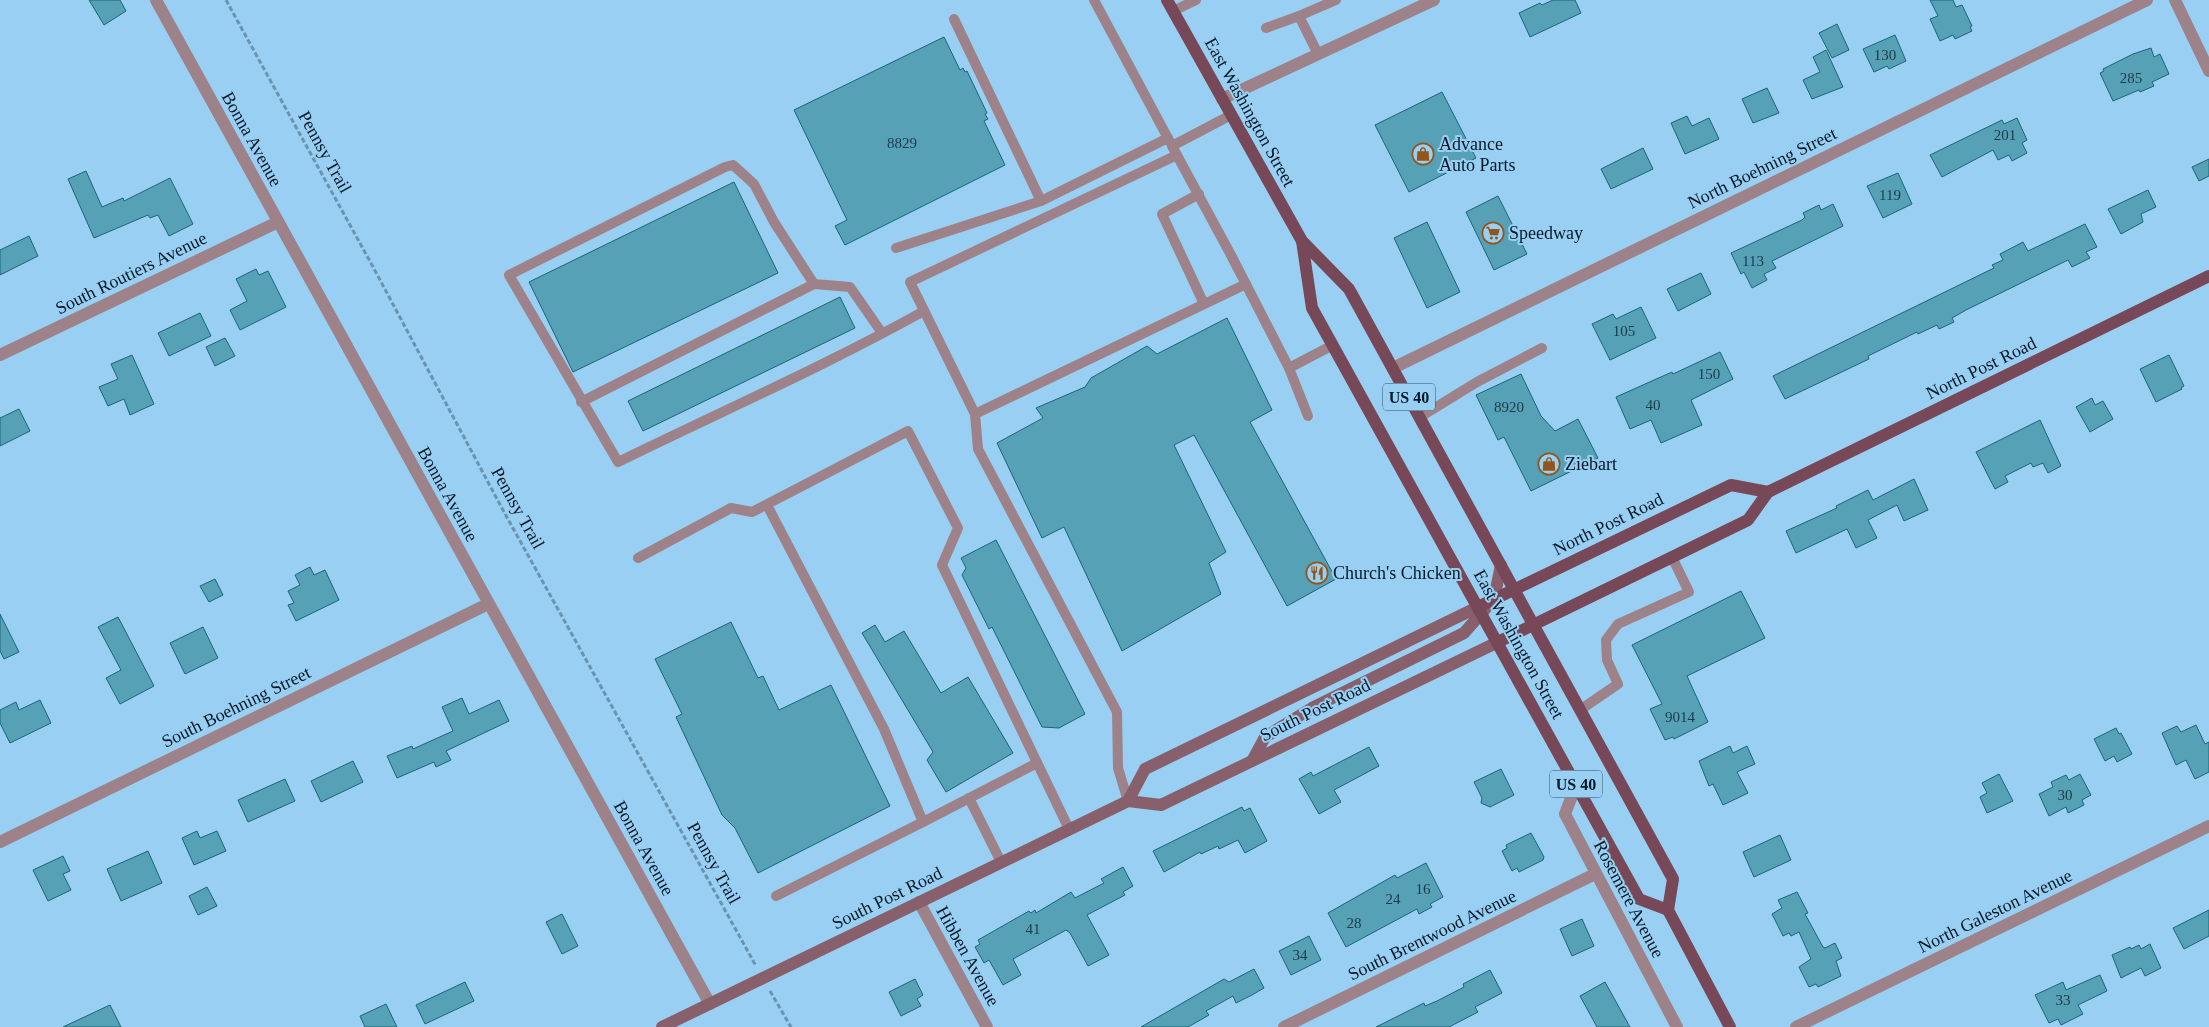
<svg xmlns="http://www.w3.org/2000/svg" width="2209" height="1027" font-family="Georgia,serif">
	<rect width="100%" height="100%" fill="#99cff3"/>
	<!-- building -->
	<g fill="#57a1b7" stroke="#196577">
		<path d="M89 0H120L126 11 104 25Z"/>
		<path d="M1553 0H1575L1581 13 1530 37 1519 13 1540 3 1542 5Z"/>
		<path d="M1930 0H1953L1956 7 1962 5 1972 26 1970 27 1972 31 1955 39 1953 35 1940 41 1930 19 1938 16Z"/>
		<path d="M1837 24 1849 50 1832 58 1819 33Z"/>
		<path d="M1895 35 1906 61 1889 69 1887 66 1874 72 1863 49Z"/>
		<path d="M944 37 960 70 963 68 965 72 967 71 987 113 985 114 988 119 984 121 1005 165 845 245 835 226 847 220 794 110Z"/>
		<path d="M2151 48 2154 57 2160 54 2169 74 2152 82 2154 86 2140 92 2139 90 2113 101 2100 73 2104 71 2103 69 2133 54Z"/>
		<path d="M1826 50 1843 87 1812 99 1803 80 1820 72 1813 57Z"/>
		<path d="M1767 88 1779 113 1753 123 1742 99Z"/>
		<path d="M1442 92 1476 158 1409 192 1375 125Z"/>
		<path d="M1687 116 1692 126 1709 118 1719 139 1685 154 1671 123Z"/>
		<path d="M2017 118 2027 140 2022 143 2027 153 2012 161 2009 155 1998 160 1993 150 1942 177 1930 155 2002 120 2004 124Z"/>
		<path d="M1643 148 1653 169 1611 189 1601 169Z"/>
		<path d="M2209 159V176L2199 181 2192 167Z"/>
		<path d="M86 171 102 207 123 198 124 201 170 178 193 224 169 236 158 215 150 218 148 215 94 238 68 179Z"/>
		<path d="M1898 173 1912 204 1883 218 1867 186Z"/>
		<path d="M734 182 778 273 573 372 529 282Z"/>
		<path d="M2148 190 2156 207 2141 214 2143 222 2121 234 2108 209Z"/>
		<path d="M1498 196 1527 254 1494 270 1466 212Z"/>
		<path d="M1833 204 1843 226 1772 261 1776 268 1764 274 1767 280 1752 288 1744 272 1741 274 1731 253 1802 220 1805 217 1803 213 1819 205 1821 210Z"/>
		<path d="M1427 222 1460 292 1427 308 1394 238Z"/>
		<path d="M2085 224 2097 247 2086 252 2090 258 2072 267 2068 260 1966 310 1952 318 1954 322 1939 329 1937 325 1918 334 1917 332 1868 356 1869 359 1785 399 1773 376 1994 268 1992 265 2003 260 2000 254 2023 242 2028 251Z"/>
		<path d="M29 236 38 256 0 275V250Z"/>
		<path d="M256 269 259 275 268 271 286 307 240 330 230 310 247 301 236 279Z"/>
		<path d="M1701 273 1711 294 1678 311 1667 289Z"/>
		<path d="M840 297 855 328 643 431 628 401Z"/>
		<path d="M1641 307 1656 338 1610 360 1592 324 1613 314 1616 319Z"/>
		<path d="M200 313 211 336 169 356 158 333Z"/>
		<path d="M1227 318 1272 410 1250 422 1336 579 1287 606 1194 435 1174 445 1226 552 1209 563 1221 594 1122 651 1064 527 1042 538 997 443 1043 418 1036 408 1085 387 1091 378 1147 346 1157 354Z"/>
		<path d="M225 338 235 356 215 366 206 347Z"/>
		<path d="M1720 352 1733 379 1691 400 1702 425 1661 443 1651 420 1630 429 1616 397 1672 372 1673 374Z"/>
		<path d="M132 355 154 404 130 415 124 399 108 406 99 387 118 379 111 364Z"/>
		<path d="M2169 355 2184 386 2181 388 2182 389 2156 402 2140 369Z"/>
		<path d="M1521 374 1541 416 1555 431 1578 419 1598 458 1531 491 1504 437 1498 440 1476 395Z"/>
		<path d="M2092 398 2095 405 2103 401 2113 419 2090 432 2076 407Z"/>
		<path d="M19 409 30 431 0 446V418Z"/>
		<path d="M2040 420 2061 466 2048 473 2043 463 2033 467 2031 463 2005 476 2008 482 1995 489 1976 452Z"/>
		<path d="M1914 479 1928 510 1904 521 1897 505 1868 520 1877 538 1856 548 1847 529 1796 553 1786 531 1837 508 1836 506 1868 490 1873 500Z"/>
		<path d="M996 540 1085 714 1059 728 1042 727 992 627 989 629 962 575 966 568 961 558Z"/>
		<path d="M310 567 314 575 325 570 339 600 296 621 288 605 294 603 288 591 300 585 295 575Z"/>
		<path d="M215 579 223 595 209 602 200 586Z"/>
		<path d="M1741 591 1765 638 1687 676 1708 722 1674 739 1673 737 1665 740 1650 709 1662 704 1632 645Z"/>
		<path d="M0 614 19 652 4 659 0 651Z"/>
		<path d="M118 617 154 686 120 704 106 678 121 670 98 627Z"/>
		<path d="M731 622 758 678 763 676 779 710 831 685 890 806 758 873 735 828 722 815 676 717 682 714 655 659Z"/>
		<path d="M875 625 885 642 904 631 941 693 968 677 1013 753 946 792 927 760 933 752 862 633Z"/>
		<path d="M203 627 218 658 185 674 170 643Z"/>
		<path d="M462 698 469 714 499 700 509 721 446 751 451 760 436 767 434 762 397 778 387 756 412 746 413 749 453 731 442 707Z"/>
		<path d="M40 700 51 723 10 743 0 723V710L16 702 19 710Z"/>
		<path d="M2196 725 2205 744 2209 742V772L2195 779 2186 760 2176 765 2162 733 2177 726 2181 732Z"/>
		<path d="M2116 728 2119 734 2121 733 2132 754 2117 762 2114 756 2105 761 2094 739Z"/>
		<path d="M1730 746 1733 753 1747 746 1755 764 1737 772 1748 793 1723 805 1713 784 1709 786 1699 761Z"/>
		<path d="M1369 747 1379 766 1334 790 1341 802 1319 814 1299 779 1311 772 1313 776Z"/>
		<path d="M353 761 363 782 321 802 311 781Z"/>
		<path d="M1501 769 1514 795 1490 807 1481 803 1482 798 1474 782Z"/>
		<path d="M1999 774 2013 801 1987 813 1980 797 1987 793 1982 783Z"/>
		<path d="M2080 774 2091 795 2082 800 2084 805 2068 813 2066 807 2049 816 2039 794 2053 787 2051 782 2066 775 2069 780Z"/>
		<path d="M285 779 295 801 248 822 238 800Z"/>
		<path d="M1242 807 1244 811 1250 808 1267 841 1245 853 1238 840 1219 849 1218 846 1201 854 1200 852 1164 872 1153 851Z"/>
		<path d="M197 831 200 838 217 831 226 851 194 865 182 838Z"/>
		<path d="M1531 833 1544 857 1543 860 1519 872 1517 868 1512 871 1502 851 1507 848 1506 845Z"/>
		<path d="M1780 835 1791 860 1754 877 1743 852Z"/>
		<path d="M148 851 162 883 121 901 107 869Z"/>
		<path d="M63 856 70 871 63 874 71 890 48 901 33 870Z"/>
		<path d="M1426 863 1443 897 1430 904 1432 907 1419 914 1417 909 1346 947 1328 913 1395 875 1397 878Z"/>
		<path d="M1123 867 1133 886 1123 892 1125 895 1087 915 1109 955 1088 966 1070 933 1066 930 1013 959 1021 975 1003 985 989 960 984 963 975 947 980 944 978 940 1029 911 1031 913 1035 910 1036 913 1071 892 1075 898 1104 883 1101 879Z"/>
		<path d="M207 887 217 906 198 915 189 896Z"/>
		<path d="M1797 892 1808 913 1805 914 1823 947 1825 948 1835 943 1842 958 1836 961 1841 976 1818 987 1816 984 1809 987 1799 967 1811 959 1799 932 1791 936 1789 933 1783 936 1772 914 1782 908 1778 900Z"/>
		<path d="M2209 910V936L2184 949 2173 928Z"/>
		<path d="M562 914 578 946 562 954 546 922Z"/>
		<path d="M1582 919 1594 946 1572 956 1560 929Z"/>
		<path d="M1309 936 1321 960 1291 975 1279 951Z"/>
		<path d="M2150 944 2161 968 2145 976 2141 968 2121 978 2112 955 2130 947 2131 949 2139 945 2141 949Z"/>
		<path d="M1254 969 1264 988 1252 995 1236 1003 1233 996 1206 1011 1209 1015 1188 1027H1141L1224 979 1229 982Z"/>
		<path d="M1490 970 1502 993 1475 1007 1478 1012 1449 1027H1376L1424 1003 1425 1006 1437 1001 1464 987 1463 984Z"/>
		<path d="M2100 975 2107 991 2078 1005 2083 1014 2061 1025 2058 1019 2049 1023 2035 995 2063 982 2066 990Z"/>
		<path d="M915 979 923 995 917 999 921 1006 901 1016 889 992Z"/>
		<path d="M465 982 474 1001 425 1024 416 1005Z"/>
		<path d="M1605 982 1630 1027H1597L1580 996Z"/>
		<path d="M386 1004 397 1027H365L360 1016Z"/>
		<path d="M110 1005 121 1027H63Z"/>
	</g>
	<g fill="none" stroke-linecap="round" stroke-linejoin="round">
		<!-- path -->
		<g stroke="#6994b0" stroke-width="3" stroke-dasharray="5 2.5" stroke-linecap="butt">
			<path d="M226 0 372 265 504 512 756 966"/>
			<path d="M770 991 791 1027"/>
		</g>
		<!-- service -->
		<g stroke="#9e828a" stroke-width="10">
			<path d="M1094 0 1170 142"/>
			<path d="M1173 11 1196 0"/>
			<path d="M954 19 1041 201 1168 138"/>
			<path d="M1266 28 1299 16"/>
			<path d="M1318 54 1299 16 1336 0"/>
			<path d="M1231 115 1172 146 1232 257 1289 368 1333 345"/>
			<path d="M1199 194 1162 214 1204 304"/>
			<path d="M896 248 1041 201"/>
			<path d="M882 333 850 287 814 284 774 222 754 184 733 165 725 167 509 275 618 462C720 412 825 366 924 311"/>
			<path d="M1289 368 1308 416"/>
			<path d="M581 402 814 284"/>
			<path d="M975 414 1246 284"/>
			<path d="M1420 417 1477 382 1542 348"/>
			<path d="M767 505 884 729 923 822 1037 763"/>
			<path d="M638 558 731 508 752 512 908 431 958 528 942 565 1069 829"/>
			<path d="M1580 710 1618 684 1607 660 1606 640 1618 624 1689 592 1672 557"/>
			<path d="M969 798 1001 862"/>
			<path d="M1128 801 1118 768 1117 712 978 449 975 414 910 282 1177 155"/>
			<path d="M776 896 923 822"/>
		</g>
		<!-- minor -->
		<g stroke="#9e828a" stroke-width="12">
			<path d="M156 0 710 1004"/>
			<path d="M2175 0 2209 71"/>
			<path d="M1222 99 1434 0"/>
			<path d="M0 355 278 222"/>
			<path d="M1393 368 2147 0"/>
			<path d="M1576 785 1565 814 1677 1027"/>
			<path d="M0 842 488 604"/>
			<path d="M919 902 987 1027"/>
			<path d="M1284 1027 1595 874"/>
			<path d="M1796 1027 2209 826"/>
		</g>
		<!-- secondary -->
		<g stroke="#88606c" stroke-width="12">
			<path d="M1252 761 1265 737 1312 708 1464 633 1494 599 1501 565"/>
			<path d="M1128 801 1145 769 1478 607"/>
			<path d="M662 1027 1128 801 1161 805 1498 642"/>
		</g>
		<!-- primary -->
		<g stroke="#774857" stroke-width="12">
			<path d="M1167 0 1302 241 1349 289 1673 879 1668 910 1730 1027"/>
			<path d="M1302 241 1312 308 1639 899 1668 910"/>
			<path d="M1478 607 1731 485 1768 492"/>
			<path d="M1498 642 1748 520 1768 492 2209 276"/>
		</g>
	</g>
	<!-- icons -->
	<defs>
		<g id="shop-ring" transform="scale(1.125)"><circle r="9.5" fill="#99cff3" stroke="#93551b" stroke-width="1.5"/><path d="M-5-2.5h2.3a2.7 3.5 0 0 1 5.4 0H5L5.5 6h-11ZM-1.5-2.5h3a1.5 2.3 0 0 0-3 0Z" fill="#93551b"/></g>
		<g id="supermarket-ring" transform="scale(1.125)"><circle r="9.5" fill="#99cff3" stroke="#93551b" stroke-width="1.5"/><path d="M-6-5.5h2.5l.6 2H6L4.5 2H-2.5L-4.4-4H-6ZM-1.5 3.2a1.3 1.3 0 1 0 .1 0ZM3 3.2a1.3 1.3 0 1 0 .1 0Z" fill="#93551b"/></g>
		<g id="restaurant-ring" transform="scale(1.125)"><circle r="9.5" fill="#99cff3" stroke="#93551b" stroke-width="1.5"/><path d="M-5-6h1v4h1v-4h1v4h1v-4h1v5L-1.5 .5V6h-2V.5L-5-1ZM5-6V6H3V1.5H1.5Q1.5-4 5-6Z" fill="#93551b"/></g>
	</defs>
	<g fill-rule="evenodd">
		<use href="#shop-ring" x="1423" y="154"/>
		<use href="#supermarket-ring" x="1493" y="233"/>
		<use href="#shop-ring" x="1549" y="464"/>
		<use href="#restaurant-ring" x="1317" y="573"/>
	</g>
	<g text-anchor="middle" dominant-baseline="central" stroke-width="4" stroke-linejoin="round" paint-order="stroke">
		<!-- number labels -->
		<g font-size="15" fill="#193b4a">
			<text x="1885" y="55">130</text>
			<text x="2131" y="78">285</text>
			<text x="2005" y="135">201</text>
			<text x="902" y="143">8829</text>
			<text x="1890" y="195">119</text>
			<text x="1753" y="261">113</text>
			<text x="1624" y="331">105</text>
			<text x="1709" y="374">150</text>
			<text x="1653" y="405">40</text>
			<text x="1509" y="407">8920</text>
			<text x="1680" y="717">9014</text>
			<text x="2065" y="795">30</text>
			<text x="1423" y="889">16</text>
			<text x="1393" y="899">24</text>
			<text x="1354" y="923">28</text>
			<text x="1033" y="929">41</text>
			<text x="1300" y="955">34</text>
			<text x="2063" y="1000">33</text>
		</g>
		<!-- shield labels -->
		<g fill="#99cff3" stroke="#315064" stroke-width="1">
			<rect x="1383" y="383.5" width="52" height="27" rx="4"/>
			<rect x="1550" y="770.5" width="52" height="27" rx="4"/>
		</g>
		<g font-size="16" font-weight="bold" fill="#041926">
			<text x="1409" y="397">US 40</text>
			<text x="1576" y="784">US 40</text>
		</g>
		<!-- street labels -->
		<g font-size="18" fill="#041926" stroke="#99cff3">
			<text transform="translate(1250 112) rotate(61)">East Washington Street</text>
			<text transform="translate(252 139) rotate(61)">Bonna Avenue</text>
			<text transform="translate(325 152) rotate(61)">Pennsy Trail</text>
			<text transform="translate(1762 168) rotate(-26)">North Boehning Street</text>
			<text transform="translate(131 273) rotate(-26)">South Routiers Avenue</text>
			<text transform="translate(1981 368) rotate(-26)">North Post Road</text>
			<text transform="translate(448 494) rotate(61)">Bonna Avenue</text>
			<text transform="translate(518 508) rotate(61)">Pennsy Trail</text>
			<text transform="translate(1608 524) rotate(-26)">North Post Road</text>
			<text transform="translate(1519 644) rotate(61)">East Washington Street</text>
			<text transform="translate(236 707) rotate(-26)">South Boehning Street</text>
			<text transform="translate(1315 710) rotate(-26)">South Post Road</text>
			<text transform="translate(644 848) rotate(61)">Bonna Avenue</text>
			<text transform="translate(714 863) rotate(61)">Pennsy Trail</text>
			<text transform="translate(887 898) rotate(-26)">South Post Road</text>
			<text transform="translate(1629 899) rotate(62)">Rosemere Avenue</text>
			<text transform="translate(1995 911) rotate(-26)">North Galeston Avenue</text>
			<text transform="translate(1432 935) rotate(-26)">South Brentwood Avenue</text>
			<text transform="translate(968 956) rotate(61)">Hibben Avenue</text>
		</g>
		<!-- poi labels -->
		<g font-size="18" fill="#041926" stroke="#99cff3" text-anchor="start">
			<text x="1439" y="144">Advance<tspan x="1439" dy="21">Auto Parts</tspan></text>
			<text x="1509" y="233">Speedway</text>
			<text x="1565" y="464">Ziebart</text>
			<text x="1333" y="573">Church's Chicken</text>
		</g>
	</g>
</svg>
